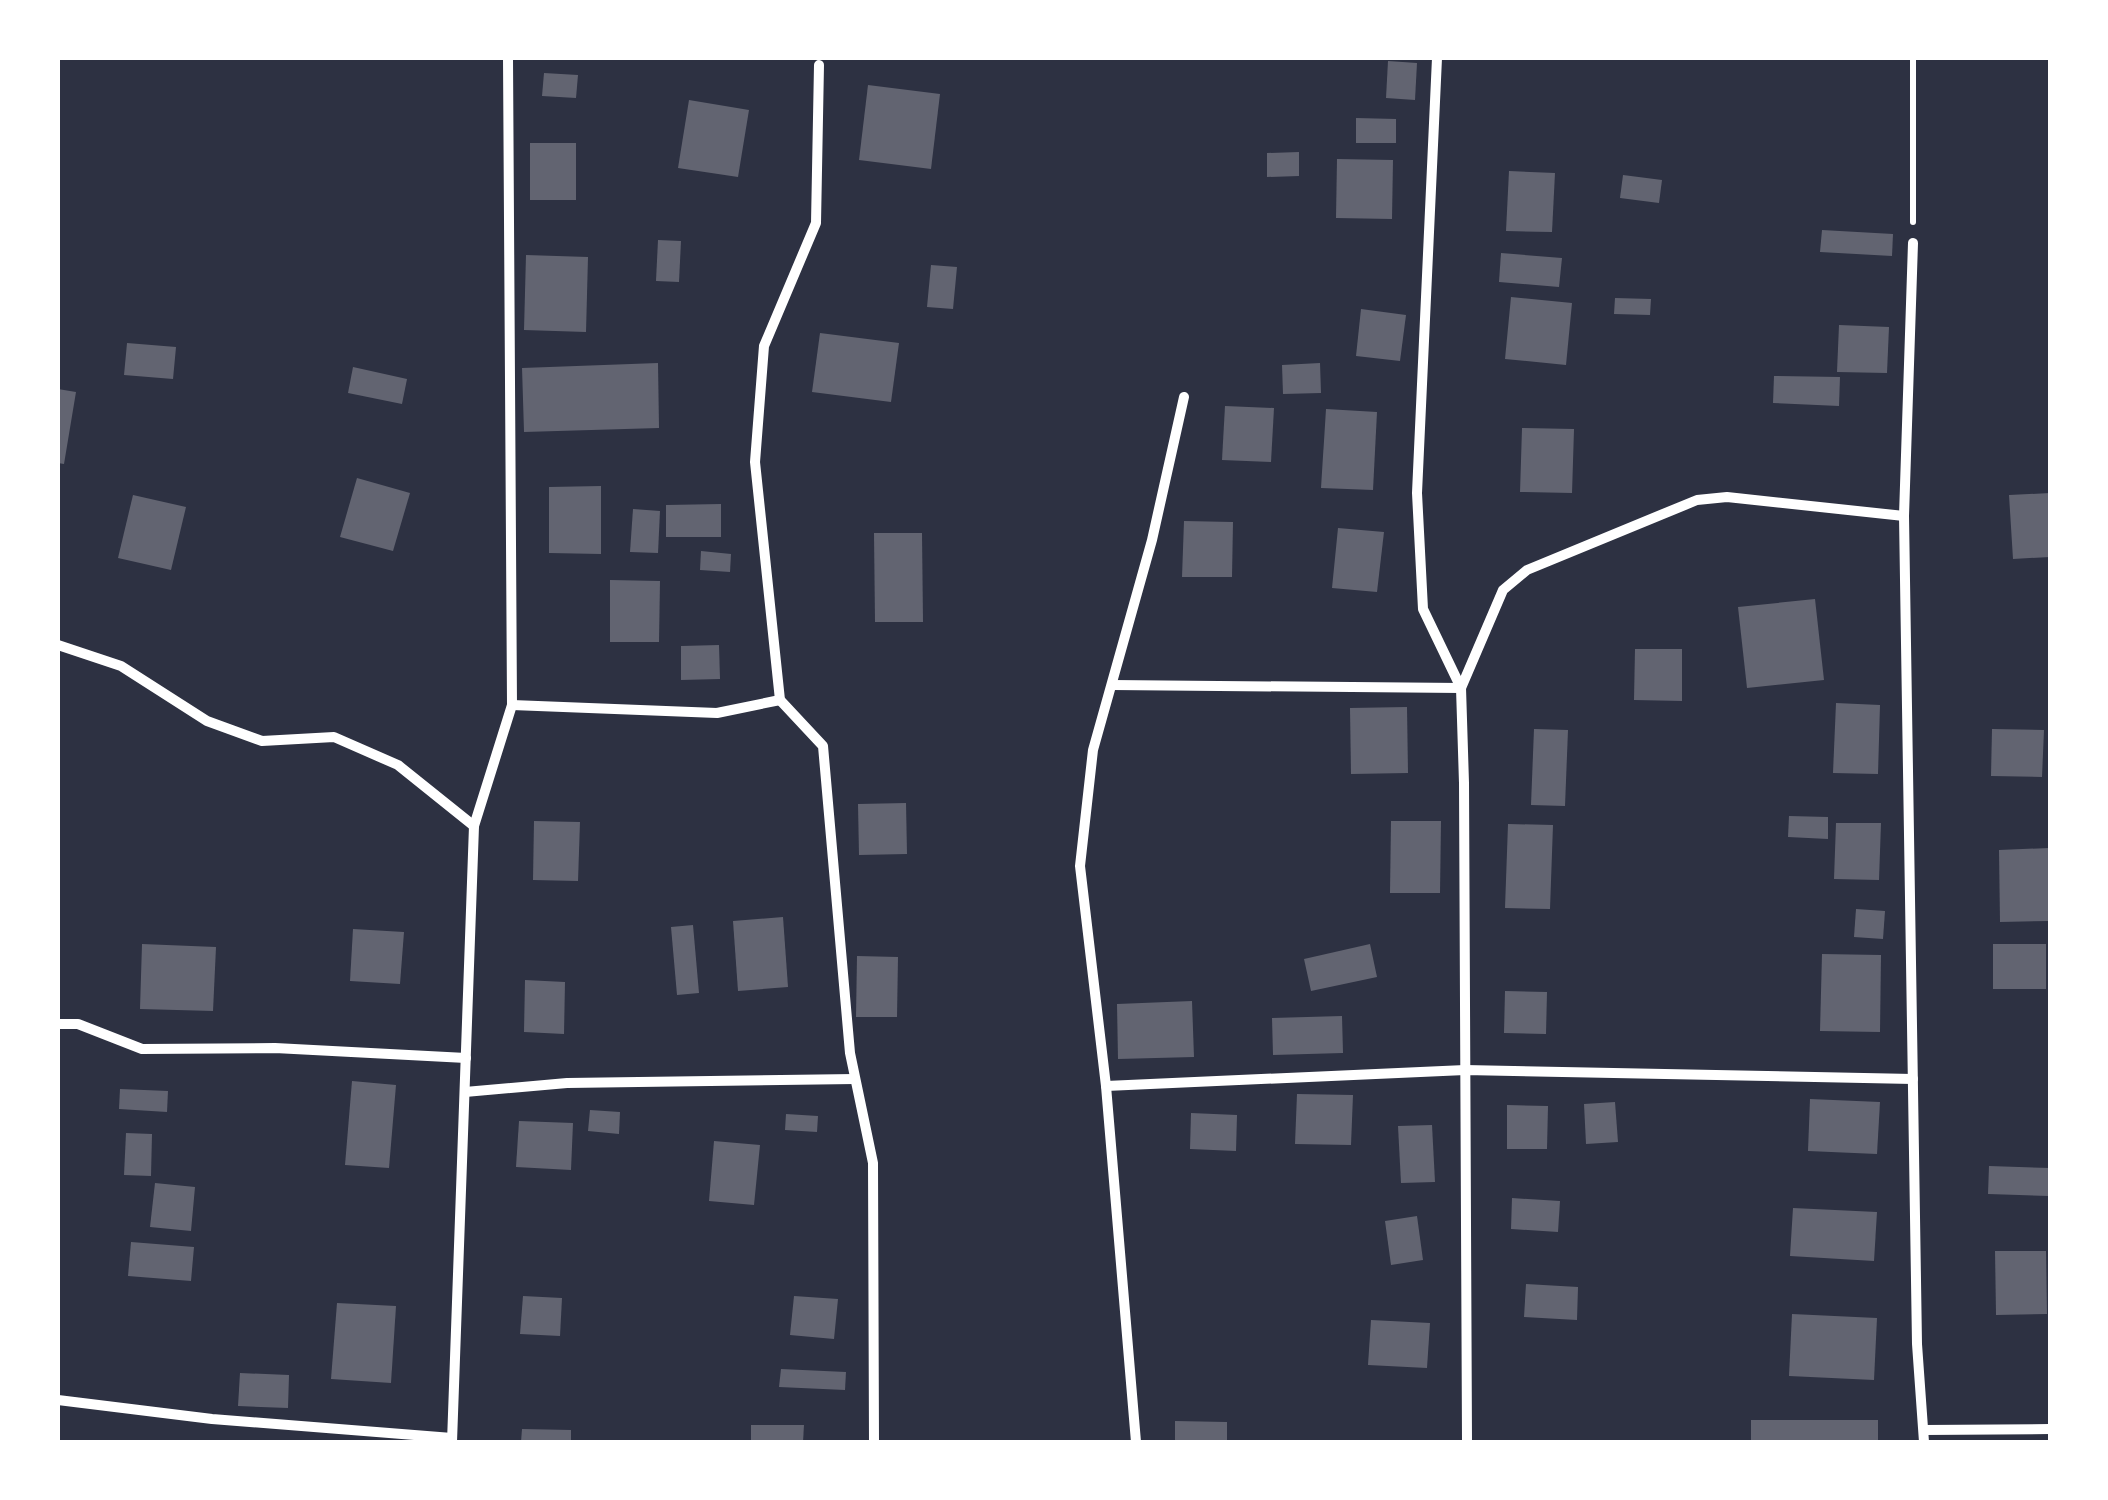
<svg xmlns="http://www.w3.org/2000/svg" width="2108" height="1500" font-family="'DejaVu Sans',sans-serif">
	<rect width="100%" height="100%" fill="#2d3142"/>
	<!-- building -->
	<g fill="#626471">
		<path d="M1388 61 1417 63 1415 100 1386 98Z"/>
		<path d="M544 73 578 75 576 98 542 96Z"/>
		<path d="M868 85 940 94 931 169 859 160Z"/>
		<path d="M689 100 749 110 738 177 678 168Z"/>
		<path d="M1356 118 1396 119V143H1356Z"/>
		<rect x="530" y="143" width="46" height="57"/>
		<path d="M1299 152V176L1267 177V153Z"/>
		<path d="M1337 159 1393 160 1392 219 1336 218Z"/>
		<path d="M1509 171 1555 173 1552 232 1506 231Z"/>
		<path d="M1623 175 1662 180 1659 203 1620 198Z"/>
		<path d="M1822 230 1893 234 1892 256 1820 252Z"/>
		<path d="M658 240 681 241 679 282 656 281Z"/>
		<path d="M1501 253 1562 258 1559 287 1499 282Z"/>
		<path d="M526 255 588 257 586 332 524 330Z"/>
		<path d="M931 265 957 267 953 309 927 307Z"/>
		<path d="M1511 297 1572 303 1566 365 1505 359Z"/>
		<path d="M1615 298 1651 299 1650 315 1614 314Z"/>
		<path d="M1361 309 1406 315 1400 361 1356 356Z"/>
		<path d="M1839 325 1889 327 1887 373 1837 372Z"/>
		<path d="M820 333 899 343 891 402 812 392Z"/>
		<path d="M127 343 176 347 173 379 124 375Z"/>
		<path d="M658 363 659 428 524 432 522 368Z"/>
		<path d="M1320 363 1321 393 1283 394 1282 365Z"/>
		<path d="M353 367 407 379 402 404 348 393Z"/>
		<path d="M1774 376 1840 377 1839 406 1773 403Z"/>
		<path d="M58 389 76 392 64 464 58 463Z"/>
		<path d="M1225 406 1274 408 1271 462 1222 460Z"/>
		<path d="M1326 409 1377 412 1373 490 1321 488Z"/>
		<path d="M1522 428 1574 429 1572 493 1520 492Z"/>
		<path d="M357 478 410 493 393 551 340 537Z"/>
		<path d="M601 486V554L549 553V487Z"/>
		<path d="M2050 493V557L2013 559 2009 495Z"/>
		<path d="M133 495 186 507 171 570 118 558Z"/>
		<path d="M721 504V537H666V505Z"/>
		<path d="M633 509 660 511 658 553 630 552Z"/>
		<path d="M1184 521 1233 522 1232 577H1182Z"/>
		<path d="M1338 528 1384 532 1377 592 1332 588Z"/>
		<path d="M874 533H922L923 622H875Z"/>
		<path d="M701 551 731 554 730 572 700 570Z"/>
		<path d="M610 580 660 581 659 642H610Z"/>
		<path d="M1815 599 1824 680 1747 688 1738 607Z"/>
		<path d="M719 645 720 679 681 680V646Z"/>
		<path d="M1635 649H1682V701L1634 700Z"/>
		<path d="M1836 703 1880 705 1878 774 1833 773Z"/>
		<path d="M1407 707 1408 773 1351 774 1350 708Z"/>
		<path d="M1534 729 1568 730 1565 806 1531 805Z"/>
		<path d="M1992 729 2044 730 2042 777 1991 776Z"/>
		<path d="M906 803 907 854 859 855 858 804Z"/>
		<path d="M1789 816 1828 817V839L1788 837Z"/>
		<path d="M534 821 580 822 578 881 533 880Z"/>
		<path d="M1391 821H1441L1440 893H1390Z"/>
		<path d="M1836 823H1881L1879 880 1834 879Z"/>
		<path d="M1508 824 1553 825 1550 909 1505 908Z"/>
		<path d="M2049 848 2050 921 2000 922 1999 850Z"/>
		<path d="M1856 909 1885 911 1883 939 1854 937Z"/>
		<path d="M783 917 788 987 738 991 733 921Z"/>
		<path d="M693 925 699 993 677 995 671 927Z"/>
		<path d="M353 929 404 932 400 984 350 981Z"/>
		<path d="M142 944 216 947 213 1011 140 1009Z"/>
		<path d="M1370 944 1377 977 1311 991 1304 959Z"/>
		<rect x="1993" y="944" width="53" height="45"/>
		<path d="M1822 954 1881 955 1880 1032 1820 1031Z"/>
		<path d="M857 956 898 957 897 1017H856Z"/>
		<path d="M525 980 565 982 564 1034 524 1032Z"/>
		<path d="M1505 991 1547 992 1546 1034 1504 1033Z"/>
		<path d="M1192 1001 1194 1057 1118 1059 1117 1004Z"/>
		<path d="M1342 1016 1343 1053 1273 1055 1272 1018Z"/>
		<path d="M352 1081 396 1085 389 1168 345 1165Z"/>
		<path d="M120 1089 168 1091 167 1112 119 1109Z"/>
		<path d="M1297 1094 1353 1095 1351 1145 1295 1144Z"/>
		<path d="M1810 1099 1880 1102 1877 1154 1808 1151Z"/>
		<path d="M1615 1102 1618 1142 1586 1144 1584 1104Z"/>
		<path d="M1507 1105 1548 1106 1547 1149H1507Z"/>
		<path d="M590 1110 620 1112 619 1134 588 1131Z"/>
		<path d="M1191 1113 1237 1115 1236 1151 1190 1149Z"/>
		<path d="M786 1114 818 1116 817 1132 785 1130Z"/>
		<path d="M519 1121 573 1123 571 1170 516 1167Z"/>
		<path d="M1432 1125 1435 1182 1401 1183 1398 1126Z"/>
		<path d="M126 1133 152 1134 151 1176 124 1175Z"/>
		<path d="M714 1141 760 1145 754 1205 709 1201Z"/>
		<path d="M1989 1166 2050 1168 2049 1196 1988 1194Z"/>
		<path d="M155 1183 195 1187 191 1231 150 1227Z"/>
		<path d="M1512 1198 1560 1201 1558 1232 1511 1229Z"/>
		<path d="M1793 1208 1877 1212 1874 1261 1790 1256Z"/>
		<path d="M1417 1216 1423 1260 1391 1265 1385 1221Z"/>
		<path d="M131 1242 194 1247 191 1281 128 1276Z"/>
		<path d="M1995 1251H2046L2047 1314 1996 1315Z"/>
		<path d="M1526 1284 1578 1287 1577 1320 1524 1317Z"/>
		<path d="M523 1296 562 1298 560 1336 520 1334Z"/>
		<path d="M794 1296 838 1299 834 1339 790 1335Z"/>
		<path d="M337 1303 396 1306 391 1383 331 1379Z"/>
		<path d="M1792 1314 1877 1318 1874 1380 1789 1376Z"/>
		<path d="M1371 1320 1430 1323 1427 1368 1368 1365Z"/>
		<path d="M781 1369 846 1372 845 1390 779 1387Z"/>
		<path d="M240 1373 289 1375 288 1408 238 1406Z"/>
		<rect x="1751" y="1420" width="127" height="22"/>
		<path d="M1175 1421 1227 1422V1442H1175Z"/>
		<path d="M751 1425H804L803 1442H751Z"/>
		<path d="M522 1429 571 1430V1442H521Z"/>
	</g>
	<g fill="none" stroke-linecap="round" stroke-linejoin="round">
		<!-- path -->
		<path stroke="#fff" stroke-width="6" d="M1913 58V222"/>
		<!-- minor -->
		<g stroke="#fff" stroke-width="10">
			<path d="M1437 58 1417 493 1423 609 1461 688 1464 783 1467 1442"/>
			<path d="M819 65 816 223 764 346 755 462 780 700 823 746 850 1053 873 1163 874 1442"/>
			<path d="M1913 243 1904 516 1917 1344 1924 1442"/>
			<path d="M58 645 121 666 207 721 262 741 334 737 398 765 474 826"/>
			<path d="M1112 685 1461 688 1503 590 1527 570 1697 500 1727 497 1904 516"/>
			<path d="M512 705 717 713 780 700"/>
			<path d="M58 1024H78L142 1049 275 1048 466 1058"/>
			<path d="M1106 1086 1465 1070 1913 1079"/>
			<path d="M465 1092 567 1083 855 1079"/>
			<path d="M58 1400 212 1419 452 1438"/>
			<path d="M1924 1430 2050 1429"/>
			<path d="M452 1442 474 826 512 705 508 58"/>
			<path d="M1136 1442 1106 1086 1080 866 1093 750 1152 540 1184 397"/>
		</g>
	</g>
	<!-- border -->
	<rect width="2108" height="1500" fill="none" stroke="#ffffff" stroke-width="120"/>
</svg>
